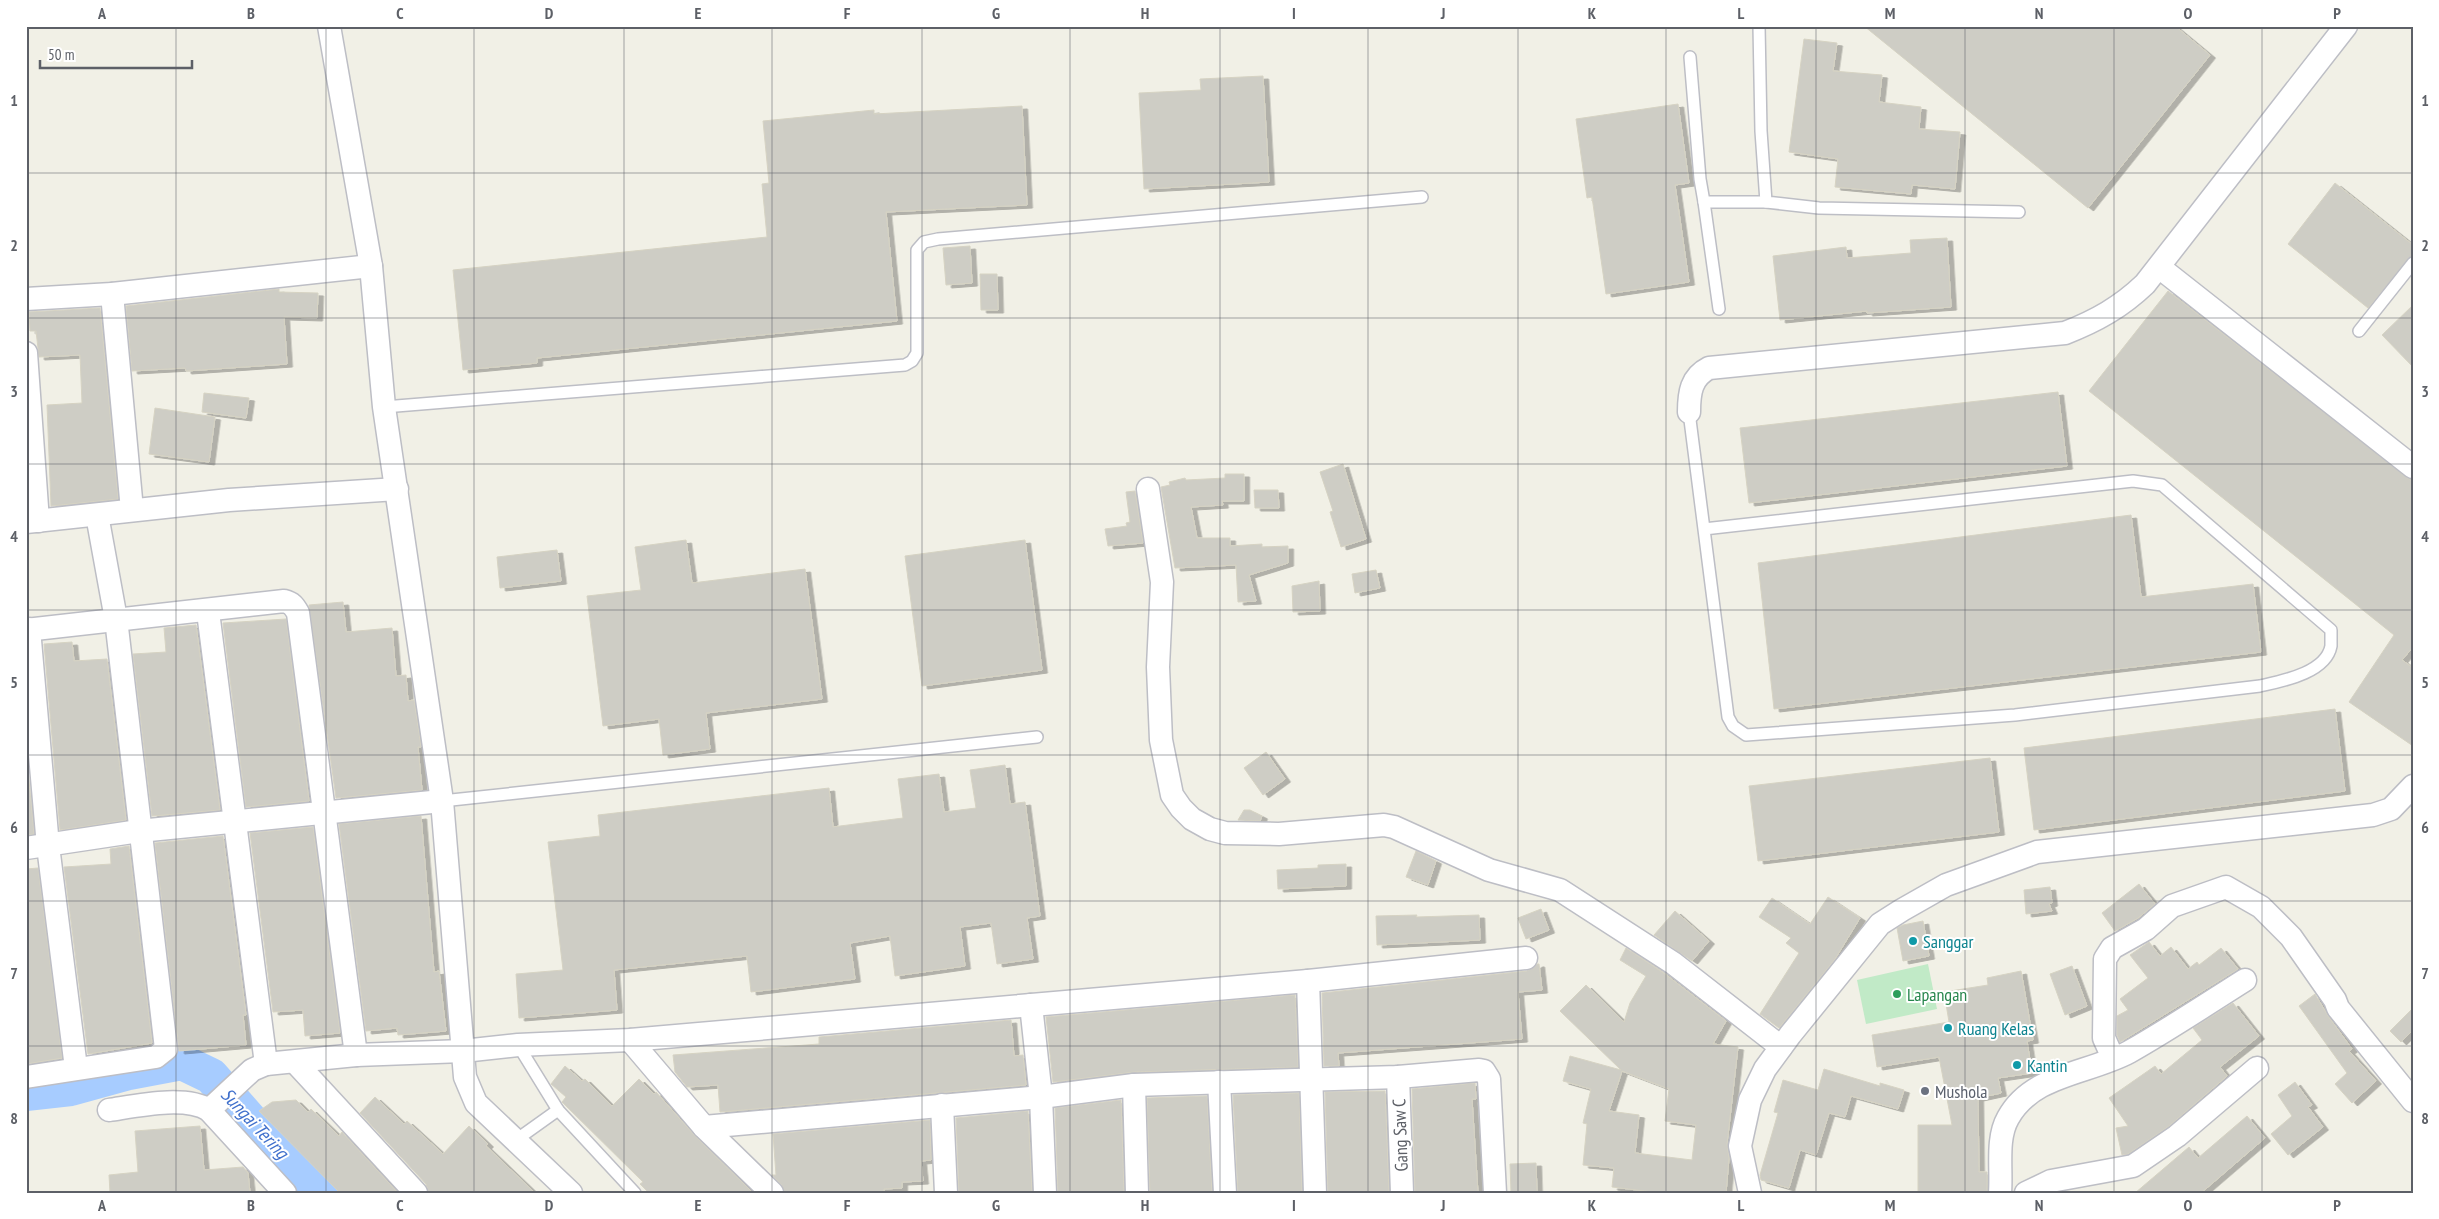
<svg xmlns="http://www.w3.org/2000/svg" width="2439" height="1219" font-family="'PT Sans Narrow',sans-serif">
	<defs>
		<filter id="shadow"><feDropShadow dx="5.5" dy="3" stdDeviation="0" flood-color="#0004"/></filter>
	</defs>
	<rect width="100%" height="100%" fill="#f1f0e6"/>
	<!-- grass -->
	<path fill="#c1eac7" d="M1928 964 1937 1009 1866 1024 1857 980Z"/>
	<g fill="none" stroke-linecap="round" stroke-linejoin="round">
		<!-- river -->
		<path stroke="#a7ccff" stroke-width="36" d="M26 1093 71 1088 129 1072 182 1062 211 1076 270 1143 323 1193"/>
	</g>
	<!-- building -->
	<g fill="#cecdc5" stroke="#d6d3c3" fill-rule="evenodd" filter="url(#shadow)">
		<path d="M1864 26H2175L2210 55 2088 208Z"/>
		<path d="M1804 39 1837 43 1833 71 1882 75 1879 102 1921 107 1919 129 1960 132 1955 189 1912 185 1911 194 1835 187 1838 159 1789 152Z"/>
		<path d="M1263 76 1269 182 1144 189 1139 93 1201 90 1200 79Z"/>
		<path d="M1678 104 1689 183 1675 185 1689 282 1606 294 1592 197 1587 198 1576 119Z"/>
		<path d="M1022 106 1027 205 886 212 897 321 537 358V363L463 370 453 270 767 237 762 184 769 183 763 121 874 110V114Z"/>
		<path d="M2335 183 2413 245V254L2368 308 2288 244Z"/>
		<path d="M1947 238 1951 307 1867 313V311L1780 320 1773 256 1846 247 1847 258 1911 253 1910 240Z"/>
		<path d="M970 246 972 283 946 285 943 248Z"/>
		<path d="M980 274H997L998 310H981Z"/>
		<path d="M279 289V292L318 293 317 318 284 317 287 364 186 371 185 368 132 371 126 306Z"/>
		<path d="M2168 291 2413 482V647L2402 660 2413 668V746L2349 702 2394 635 2089 391Z"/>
		<path d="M2413 305V367L2382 335Z"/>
		<path d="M100 308 118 499 51 506 47 405 82 403 80 355 39 357 36 331H30L29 312Z"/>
		<path d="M2058 392 2067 466 1749 503 1740 428Z"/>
		<path d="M204 393 249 398 246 418 202 412Z"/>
		<path d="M155 408 215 417 209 462 149 454Z"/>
		<path d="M1343 464 1366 539 1341 547 1330 512 1333 511 1320 472Z"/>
		<path d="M1225 474H1244V501H1222L1223 505 1191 507 1197 538H1230V546L1262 544V547L1288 546V563L1249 575 1256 601 1238 602 1236 565 1175 568 1161 487 1170 485 1169 482 1185 478 1186 480 1225 478Z"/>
		<path d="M1254 490H1278L1279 508H1255Z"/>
		<path d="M1135 491 1143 543 1108 546 1105 529 1127 526 1126 523 1130 522 1126 492Z"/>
		<path d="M2131 515 2141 597 2253 584 2261 652 1774 709 1758 563Z"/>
		<path d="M686 540 692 583 805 569 822 699 706 713 710 749 663 755 659 719 603 726 587 596 641 590 635 547Z"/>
		<path d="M1025 540 1042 670 922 686 905 556Z"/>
		<path d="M557 550 561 581 500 588 497 557Z"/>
		<path d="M1376 570 1380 588 1355 593 1352 574Z"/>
		<path d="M1319 581 1320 611 1293 612 1292 586Z"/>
		<path d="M343 602 346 632 392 628 396 676 406 675 408 701 414 700 421 747H418L422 790 336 798 309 605Z"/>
		<path d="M286 619 309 801 246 807 223 623Z"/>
		<path d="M196 625 220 810 152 816 133 654 166 652 164 628Z"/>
		<path d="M72 642 74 661 107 659 126 820 60 830 44 644Z"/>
		<path d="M2335 709 2345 791 2034 830 2024 748Z"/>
		<path d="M26 748 34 834 26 835Z"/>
		<path d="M1266 752 1285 779 1263 795 1244 768Z"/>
		<path d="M1990 758 1999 832 1758 861 1749 786Z"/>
		<path d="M1005 765 1010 804 1025 802 1040 916 1027 918 1033 959 997 964 991 923 960 927 965 966 895 976 890 936 850 943 855 979 751 992 747 956 614 970 617 1010 519 1018 516 974 563 970 548 842 600 836 598 815 829 788 833 827 840 826 903 818 898 779 939 774 944 812 976 808 970 770Z"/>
		<path d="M1244 810H1250L1262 816 1260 821 1238 820Z"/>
		<path d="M421 816 434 972 439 971 446 1031 398 1035 397 1028 366 1031 339 824Z"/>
		<path d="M313 827 340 1033 305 1036 303 1010 273 1012 250 833Z"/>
		<path d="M223 836 246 1015H243L246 1045 179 1051 155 843Z"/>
		<path d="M129 846 152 1043 88 1054 64 867 111 864 110 849Z"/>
		<path d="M1416 851 1436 861 1428 885 1406 877Z"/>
		<path d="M1346 864V886L1278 889 1277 870 1318 868V865Z"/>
		<path d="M38 868 62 1058 26 1064V869Z"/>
		<path d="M2139 884 2155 904 2138 918 2115 931 2102 913Z"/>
		<path d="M2050 887 2052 903 2049 904 2052 911 2026 914 2024 890Z"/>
		<path d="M1828 897 1860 918 1835 959 1779 1028 1760 1014 1799 953 1786 943 1791 938 1759 917 1772 898 1810 924Z"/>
		<path d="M1541 909 1549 930 1526 939 1518 918Z"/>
		<path d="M1675 911 1709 941 1692 961 1654 935Z"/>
		<path d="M1417 915 1416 917 1479 915 1480 940 1377 945 1376 916Z"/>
		<path d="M1923 921 1929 956 1903 961 1897 928 1903 925Z"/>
		<path d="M2149 942 2160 956 2171 947 2188 969 2197 962 2199 965 2221 948 2238 969 2120 1042 2117 1035V1016L2128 1010 2120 999 2148 978 2130 955Z"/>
		<path d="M1626 948 1665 974 1726 1021 1713 1044 1738 1047 1727 1144 1729 1158 1726 1193H1662L1612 1187 1614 1168 1583 1165 1587 1124 1583 1123 1591 1089 1563 1081 1570 1056 1621 1070 1560 1011 1586 985 1624 1022 1630 1003 1646 976 1620 960ZM1622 1071 1669 1089 1665 1121 1696 1125 1692 1160 1635 1153 1639 1115 1609 1111Z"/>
		<path d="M1537 964H1539L1542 990 1518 992 1522 1039 1338 1053 1339 1066H1324L1322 993 1527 971Z"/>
		<path d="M2072 966 2087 1006 2065 1015 2050 974Z"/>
		<path d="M2021 971 2033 1040 2027 1041 2032 1073 1998 1078 2001 1093 1978 1098 1979 1172H1987V1193H1918V1125H1952L1939 1057 1877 1067 1872 1035 1949 1022 1944 992 1988 985 1987 978Z"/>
		<path d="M2315 994 2328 1016 2352 1049 2349 1051 2376 1081 2352 1103 2335 1084 2347 1073 2299 1006Z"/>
		<path d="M1295 995 1298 1067 1134 1072 1053 1082 1046 1017Z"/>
		<path d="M2233 1003 2259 1036 2220 1067 2227 1076 2169 1126 2128 1154 2122 1155 2116 1128 2128 1126 2109 1098 2155 1066 2161 1074 2202 1040 2193 1028Z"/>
		<path d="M2413 1008V1030L2401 1042 2390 1031Z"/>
		<path d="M1011 1020 1014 1056 1023 1055 1026 1085 720 1112 718 1085 687 1087 675 1072 673 1055 819 1044V1037Z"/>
		<path d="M565 1066 582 1081 585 1079 612 1106 639 1079 654 1094 656 1092 695 1136 753 1193H649L640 1184 643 1182 562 1102 566 1097 551 1084Z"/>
		<path d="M1824 1069 1880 1086V1083L1904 1090 1898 1109 1851 1096 1845 1117 1829 1113 1816 1155 1800 1150 1789 1188 1761 1180 1760 1175 1778 1113 1774 1112 1783 1080 1818 1090Z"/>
		<path d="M2295 1082 2312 1105 2308 1107 2323 1127 2288 1155 2271 1134 2292 1116 2278 1095Z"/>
		<path d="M1475 1083 1476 1099H1472L1478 1193H1415L1412 1089Z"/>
		<path d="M1385 1091 1389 1193H1328L1325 1092Z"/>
		<path d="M1299 1093 1302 1193H1238L1233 1095Z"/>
		<path d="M1207 1096 1212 1193H1150L1147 1098Z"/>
		<path d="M375 1097 404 1124 407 1121 443 1154 469 1126 488 1144 486 1146 535 1193H429L426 1184 360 1113Z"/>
		<path d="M296 1100 308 1112 311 1109 339 1136 342 1132 398 1193H340L259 1111 272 1102Z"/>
		<path d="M1121 1100 1124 1193H1058L1055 1108Z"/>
		<path d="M1028 1111 1032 1193H959L956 1118Z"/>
		<path d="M2247 1116 2265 1138 2201 1193H2135L2189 1147 2198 1158Z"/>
		<path d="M930 1120 931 1160 921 1161 923 1181 902 1182V1188L884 1189V1193H785L781 1184 772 1175H776L773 1134Z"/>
		<path d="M200 1126 204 1170 243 1167 248 1173 250 1193H110L109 1175 138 1172 135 1131Z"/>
		<path d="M1536 1163 1537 1192 1511 1193 1510 1164Z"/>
	</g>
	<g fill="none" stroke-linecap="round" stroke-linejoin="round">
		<!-- lane casing -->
		<g stroke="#bdbec5" stroke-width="14">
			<g id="lane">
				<path d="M1759 26 1761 131 1766 202 1819 208 2019 212"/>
				<path d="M1690 57 1700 179 1704 202H1766"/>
				<path d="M1704 202 1719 309"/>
				<path d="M2359 331 2413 263"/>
				<path d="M384 407 905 365 912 361 917 353V250L924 242 938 239 1422 197"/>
				<path d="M1689 412 1728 717 1733 726 1746 735 2015 715 2260 686C2282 681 2326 673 2331 646 2331 641 2331 635 2331 630L2162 485 2133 481 1704 529"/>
				<path d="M442 801 1037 737"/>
				<path d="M518 1045 558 1110"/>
				<path d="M516 1140 558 1110 635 1193"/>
			</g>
		</g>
		<!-- street casing -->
		<g stroke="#bdbec5" stroke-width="25">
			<g id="street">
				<path d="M329 26 371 266 384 407 442 801 465 1077 476 1103 571 1193"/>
				<path d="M2159 267 2413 467"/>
				<path d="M112 294 132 510"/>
				<path d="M26 299 112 294 371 266"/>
				<path d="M26 353 38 521"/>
				<path d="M1689 412C1689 393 1691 377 1709 368L2065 333C2096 321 2121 307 2145 284L2346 26"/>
				<path d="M1148 489 1162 582 1158 667 1161 740 1172 795 1181 808 1192 819 1210 829 1225 833 1279 834 1384 825 1394 827 1489 870 1560 890 1673 963 1781 1047"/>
				<path d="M26 522 229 500 397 489"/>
				<path d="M208 612 266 1064"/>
				<path d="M29 629 48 846 76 1068"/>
				<path d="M26 630 284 601C292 603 294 606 298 613L356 1055"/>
				<path d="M26 848 139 831 442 801"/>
				<path d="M1308 981 1315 1193"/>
				<path d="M1031 1005 1041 1097 1045 1193"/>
				<path d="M630 1040 704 1127 772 1193"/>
				<path d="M2113 1058 2104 1038 2105 959 2112 948 2146 929 2172 906 2226 887 2261 907 2291 937 2335 1000 2338 1008 2413 1101"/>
				<path d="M295 1062 416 1193"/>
				<path d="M26 1077 156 1057 166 1049 116 619 97 515"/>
				<path d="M1398 1077 1402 1193"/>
				<path d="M1219 1082 1225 1193"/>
				<path d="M1134 1085 1137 1193"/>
				<path d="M942 1105 946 1193"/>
				<path d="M109 1110C136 1106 185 1095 209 1110L285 1193"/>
				<path d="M209 1110 252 1070 266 1064 356 1055 463 1051 518 1045 630 1040 1308 981 1526 958"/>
				<path d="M704 1127 1041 1097 1134 1085 1398 1077 1479 1070 1484 1071 1489 1079 1495 1193"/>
				<path d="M1750 1193 1740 1146 1750 1100 1765 1069 1790 1035 1880 924 1902 910 1946 885 2037 852 2373 815 2391 809 2413 786"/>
				<path d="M2000 1193C2002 1169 1996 1139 2008 1118 2032 1074 2088 1074 2129 1052 2168 1030 2207 1004 2245 980"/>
				<path d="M2026 1193 2051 1181 2133 1166 2177 1136 2257 1068"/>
			</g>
		</g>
		<!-- lane -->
		<use href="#lane" stroke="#fff" stroke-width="11"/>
		<!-- street -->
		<use href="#street" stroke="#fff" stroke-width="22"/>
	</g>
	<!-- grid -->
	<path fill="none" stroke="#5d6067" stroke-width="1" stroke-opacity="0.55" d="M176 26V1193M326 26V1193M474 26V1193M624 26V1193M772 26V1193M922 26V1193M1070 26V1193M1220 26V1193M1368 26V1193M1518 26V1193M1666 26V1193M1816 26V1193M1965 26V1193M2114 26V1193M2262 26V1193M26 173H2413M26 318H2413M26 464H2413M26 610H2413M26 755H2413M26 901H2413M26 1046H2413"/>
	<!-- markers -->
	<g fill="#0f9aa8" stroke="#fff" stroke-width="2">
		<circle cx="1913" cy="941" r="5"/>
		<circle cx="1948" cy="1028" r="5"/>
		<circle cx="2017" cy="1065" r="5"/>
	</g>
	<circle fill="#2e9e5b" stroke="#fff" stroke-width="2" cx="1897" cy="994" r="5"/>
	<circle fill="#6b7280" stroke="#fff" stroke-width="2" cx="1925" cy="1091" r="5"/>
	<g text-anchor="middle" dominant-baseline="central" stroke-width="4" stroke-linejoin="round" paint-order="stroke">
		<!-- culture labels -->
		<g font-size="18" fill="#0d838f" stroke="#fff" text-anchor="start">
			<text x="1923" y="941">Sanggar</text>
			<text x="1958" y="1028">Ruang Kelas</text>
			<text x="2027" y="1065">Kantin</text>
		</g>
		<!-- leisure labels -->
		<g font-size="18" fill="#27864d" stroke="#fff" text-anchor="start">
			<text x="1907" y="994">Lapangan</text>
		</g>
		<!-- worship labels -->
		<g font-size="18" fill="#5b616d" stroke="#fff" text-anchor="start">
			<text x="1935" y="1091">Mushola</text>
		</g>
		<!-- street labels -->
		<g font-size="18" fill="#5d6067" stroke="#fff">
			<text transform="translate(1400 1135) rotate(-92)">Gang Saw C</text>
		</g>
		<!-- water labels -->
		<g font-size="19" font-style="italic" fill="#4070cc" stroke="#fff">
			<text transform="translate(255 1123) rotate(47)">Sungai Tering</text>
		</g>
	</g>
	<!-- border -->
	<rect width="2439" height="1219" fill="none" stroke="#ffffff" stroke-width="55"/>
	<!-- scale -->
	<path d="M40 60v8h152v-8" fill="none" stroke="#5d6067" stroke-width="2.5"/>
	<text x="48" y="60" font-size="15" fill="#5d6067" stroke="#ffffff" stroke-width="4" paint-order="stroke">50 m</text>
	<rect x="28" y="28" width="2384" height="1164" fill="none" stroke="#5d6067" stroke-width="2"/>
	<g font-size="16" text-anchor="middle" font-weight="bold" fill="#5d6067">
		<text x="102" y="19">A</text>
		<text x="251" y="19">B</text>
		<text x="400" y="19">C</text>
		<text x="549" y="19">D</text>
		<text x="698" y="19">E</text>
		<text x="847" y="19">F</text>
		<text x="996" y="19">G</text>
		<text x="1145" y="19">H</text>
		<text x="1294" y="19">I</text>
		<text x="1443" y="19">J</text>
		<text x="1592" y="19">K</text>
		<text x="1741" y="19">L</text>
		<text x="1890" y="19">M</text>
		<text x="2039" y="19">N</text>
		<text x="2188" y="19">O</text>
		<text x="2337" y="19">P</text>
		<text x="14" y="106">1</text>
		<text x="2425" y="106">1</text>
		<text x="14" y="251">2</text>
		<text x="2425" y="251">2</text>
		<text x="14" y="397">3</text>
		<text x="2425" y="397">3</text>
		<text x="14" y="542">4</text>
		<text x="2425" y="542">4</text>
		<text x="14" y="688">5</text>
		<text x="2425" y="688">5</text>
		<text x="14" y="833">6</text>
		<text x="2425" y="833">6</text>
		<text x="14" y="979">7</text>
		<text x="2425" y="979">7</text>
		<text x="14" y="1124">8</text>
		<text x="2425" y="1124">8</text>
		<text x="102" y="1211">A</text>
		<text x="251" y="1211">B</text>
		<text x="400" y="1211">C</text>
		<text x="549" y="1211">D</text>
		<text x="698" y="1211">E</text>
		<text x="847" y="1211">F</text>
		<text x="996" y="1211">G</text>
		<text x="1145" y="1211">H</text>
		<text x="1294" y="1211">I</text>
		<text x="1443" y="1211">J</text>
		<text x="1592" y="1211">K</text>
		<text x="1741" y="1211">L</text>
		<text x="1890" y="1211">M</text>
		<text x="2039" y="1211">N</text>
		<text x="2188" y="1211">O</text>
		<text x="2337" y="1211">P</text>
	</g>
</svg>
